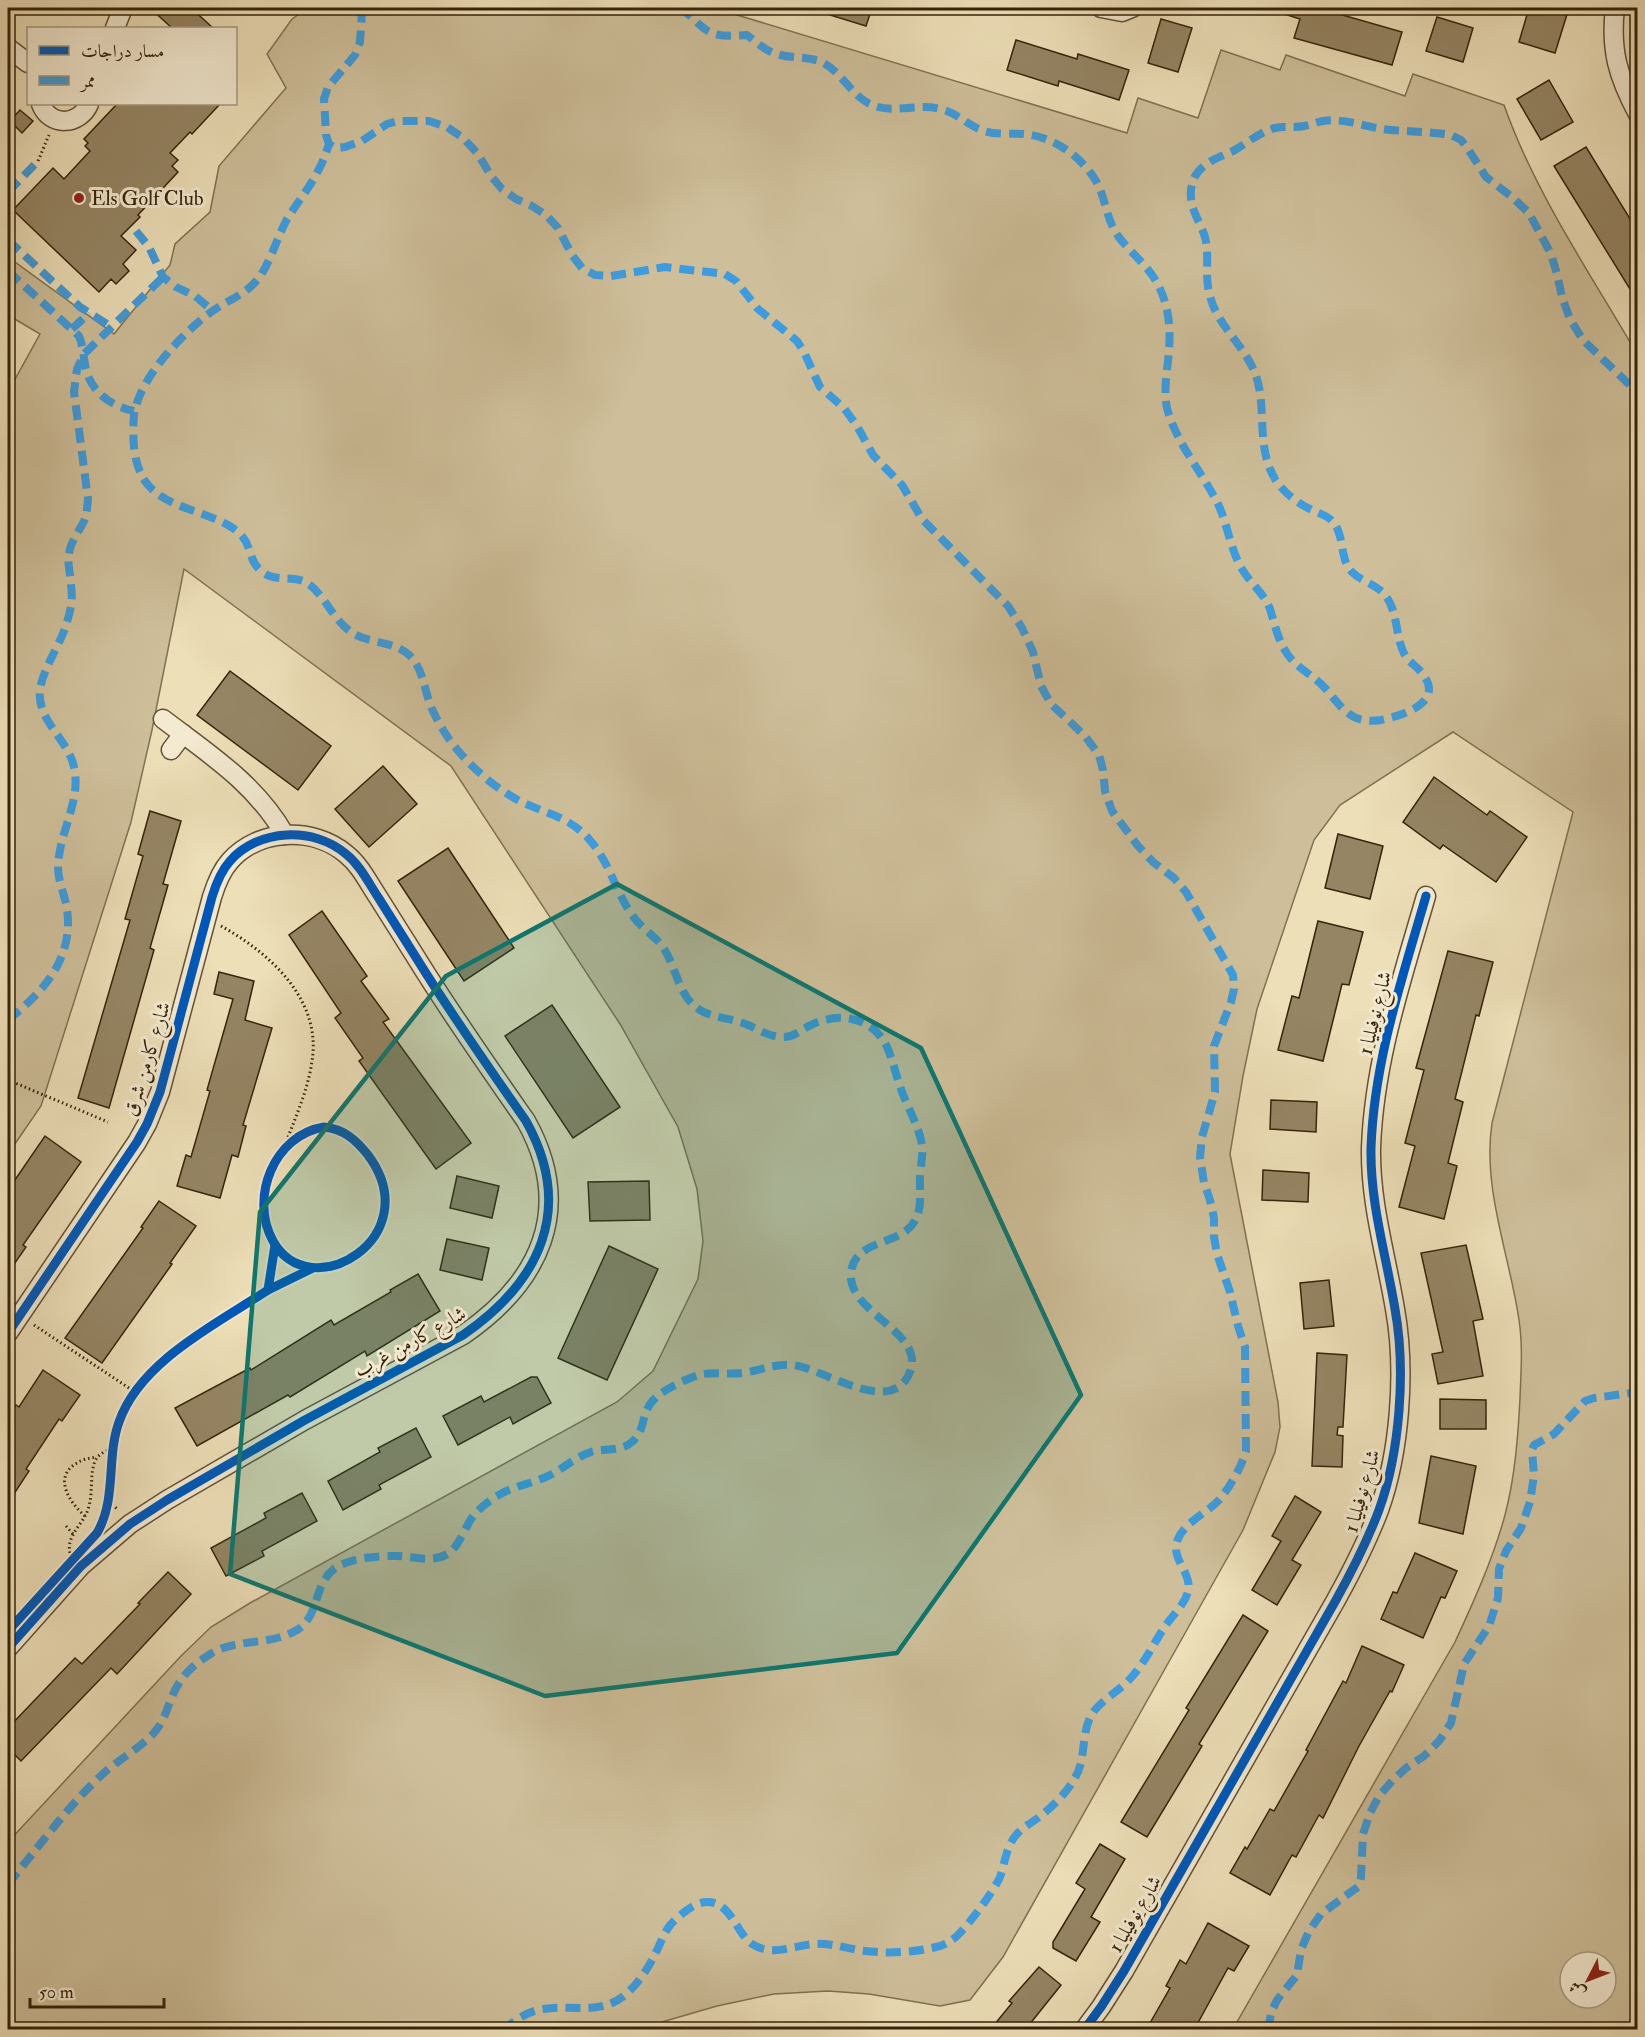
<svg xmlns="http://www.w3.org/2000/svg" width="1645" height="2037" font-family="'IM FELL Double Pica',Amiri,serif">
	<rect width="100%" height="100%" fill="#eddfb8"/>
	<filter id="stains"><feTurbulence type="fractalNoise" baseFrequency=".00333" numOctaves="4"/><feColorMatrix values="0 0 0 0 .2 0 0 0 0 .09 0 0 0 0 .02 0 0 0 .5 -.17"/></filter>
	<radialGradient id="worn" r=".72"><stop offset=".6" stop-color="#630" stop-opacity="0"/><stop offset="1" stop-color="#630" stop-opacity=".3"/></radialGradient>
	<!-- green -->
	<path fill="#cebf9a" stroke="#827152" stroke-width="1.5" fill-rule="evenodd" d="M308 8H714L1127 133 1138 98 1198 118 1221 50 1280 70 1286 55 1405 96 1413 74 1504 105C1535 193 1590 273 1637 354V2029H1233L1455 1642C1474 1601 1493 1559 1505 1515 1515 1477 1518 1437 1520 1398 1521 1372 1523 1346 1519 1320 1510 1257 1482 1188 1492 1123L1573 812 1453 732 1340 805 1314 840 1257 1009 1243 1076 1230 1154 1278 1402 1280 1427 1275 1452 1243 1530 1003 1957 970 2000 940 2006 869 1994 828 1991 774 1994 717 2006 662 2022 647 2030 8 2029V1842L181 1656 211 1627 250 1603 617 1402 653 1371 698 1279 703 1241 697 1189 678 1127 620 1024 451 766 184 569 152 730 131 822 41 1106 8 1154V392L40 334 8 315V257L114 334 170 265 175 244 210 212 219 166 286 88 267 54 292 19ZM1570 1962H1606V1998H1570Z"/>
	<!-- building -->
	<g fill="#958564" stroke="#36230a" stroke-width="1.5">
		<path d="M150 8H191L213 28H172Z"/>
		<path d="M817 8H872L866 26 817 11Z"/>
		<path d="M1276 8H1318L1402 32 1392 65 1294 38 1300 19 1275 11Z"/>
		<path d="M1529 8H1569L1555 53 1519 42Z"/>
		<path d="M1437 17 1473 28 1463 62 1426 51Z"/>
		<path d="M1161 19 1192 28 1178 72 1148 63Z"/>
		<path d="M1016 40 1077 59 1078 54 1129 70 1119 100 1059 81 1058 86 1007 70Z"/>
		<path d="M1549 80 1573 122 1541 140 1517 99Z"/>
		<path d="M117 104H220L192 134 190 132 170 153 178 160 172 166 178 172 138 215 140 217 121 236 136 250 123 264 129 271 116 284 111 279 99 292 13 210 53 168 64 179 90 151 85 146 88 143 84 139Z"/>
		<path d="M20 110 33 121 22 133 10 121Z"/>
		<path d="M1586 147 1638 232V302L1554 166Z"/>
		<path d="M230 671 331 746 298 790 197 715Z"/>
		<path d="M383 766 417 804 369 847 335 809Z"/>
		<path d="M1434 777 1487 815 1490 811 1527 837 1496 882 1443 845 1440 849 1403 822Z"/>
		<path d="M150 811 181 821 163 884 168 885 150 948 154 950 109 1108 78 1098 130 920 125 919 143 856 138 854Z"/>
		<path d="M1338 834 1383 846 1370 899 1325 888Z"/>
		<path d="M448 848 514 948 464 981 398 881Z"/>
		<path d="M322 911 367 976 361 981 389 1019 383 1022 471 1143 436 1169 359 1061 363 1058 335 1018 341 1013 289 935Z"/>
		<path d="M1318 921 1363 932 1349 985 1342 984 1323 1061 1278 1050 1292 996 1299 998Z"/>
		<path d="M1448 951 1493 962 1479 1016 1476 1015 1455 1099 1463 1102 1448 1163 1457 1166 1444 1219 1399 1207 1415 1146 1405 1143 1424 1070 1416 1068Z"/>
		<path d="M219 972 254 981 245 1020 272 1028 243 1125 246 1126 238 1157 232 1155 220 1198 177 1186 186 1155 191 1157 210 1091 207 1090 233 999 214 994Z"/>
		<path d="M552 1005 620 1107 573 1138 505 1036Z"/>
		<path d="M1271 1100 1317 1102 1316 1132 1270 1129Z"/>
		<path d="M45 1136 81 1162 23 1245 26 1247 8 1273V1190Z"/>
		<path d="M1263 1170 1309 1173 1308 1202 1262 1200Z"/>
		<path d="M457 1176 499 1186 492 1218 450 1208Z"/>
		<path d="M649 1181 650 1220 590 1221 588 1182Z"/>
		<path d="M159 1201 196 1226 170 1263 172 1264 102 1363 65 1338 143 1228 141 1227Z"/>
		<path d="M447 1239 489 1248 482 1280 440 1270Z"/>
		<path d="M1466 1245 1483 1319 1473 1321 1483 1376 1438 1384 1432 1354 1443 1352 1421 1253Z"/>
		<path d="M609 1246 658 1269 607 1380 558 1358Z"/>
		<path d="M418 1274 440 1311 367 1356 365 1351 290 1397 288 1395 197 1446 175 1408 250 1368 251 1370 331 1320 334 1325 391 1292 390 1290Z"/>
		<path d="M1329 1280 1334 1326 1304 1329 1300 1283Z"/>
		<path d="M1317 1353 1347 1355 1343 1427H1338L1337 1435 1343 1436 1342 1467 1312 1466Z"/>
		<path d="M43 1370 80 1395 62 1421 59 1419 26 1469 29 1471 8 1503V1416L16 1405 19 1407Z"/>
		<path d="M531 1377H537L551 1403 513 1424 510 1417 458 1445 443 1416 481 1396 484 1402Z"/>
		<path d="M1440 1399 1486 1400V1429H1440Z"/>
		<path d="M416 1428 431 1457 379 1485 381 1489 343 1510 328 1481 380 1452 378 1448Z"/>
		<path d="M1431 1456 1476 1466 1463 1534 1419 1523Z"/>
		<path d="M302 1493 317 1521 262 1551 264 1556 226 1576 211 1548 266 1518 264 1513Z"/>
		<path d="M1295 1496 1321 1512 1292 1560 1301 1565 1277 1605 1252 1590 1281 1541 1272 1536Z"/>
		<path d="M1415 1553 1457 1571 1445 1598 1441 1597 1423 1638 1381 1619 1393 1592 1397 1593Z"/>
		<path d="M168 1572 191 1594 117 1674 111 1668 21 1761 8 1748V1728L75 1658 82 1664 140 1604 138 1603Z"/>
		<path d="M1243 1615 1268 1631 1199 1744 1202 1746 1147 1837 1121 1822 1189 1710 1186 1708Z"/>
		<path d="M1362 1646 1404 1665 1392 1692 1390 1691 1359 1746 1323 1818 1319 1815 1296 1857 1292 1855 1270 1895 1230 1873 1245 1847 1247 1849 1270 1809 1274 1811 1308 1751 1306 1750 1343 1681 1346 1683Z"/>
		<path d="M1100 1844 1125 1859 1091 1917 1100 1922 1076 1961 1053 1948V1942L1085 1889 1076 1883Z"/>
		<path d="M1208 1923 1249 1946 1234 1971 1228 1968 1194 2030H1146L1170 1988 1166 1986 1180 1960 1186 1964Z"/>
		<path d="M1039 1967 1061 1985 1025 2030H990L1012 2003 1009 2001Z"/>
	</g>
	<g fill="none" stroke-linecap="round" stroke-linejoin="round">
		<!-- minor casing -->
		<g stroke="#645236" stroke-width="21">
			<g id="minor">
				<path d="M1101 8 1122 12 1132 8"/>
				<path d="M1615 8C1610 50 1618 77 1638 114"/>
				<path d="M115 28 123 8"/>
				<path d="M8 48 28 63"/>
				<path d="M41 104C50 128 80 125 89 104"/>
				<path d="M163 719C209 754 255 783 285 835"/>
				<path d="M171 750 183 734"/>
				<path d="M8 1333 137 1142 147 1124 160 1092 212 897C216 884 221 871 230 861 258 829 313 826 346 854 360 865 368 882 378 897 391 918 404 938 417 959 451 1014 489 1068 526 1121 575 1209 540 1282 463 1335L305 1420 167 1500 130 1524 81 1566 8 1648"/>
				<path d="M1084 2030 1101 2007 1124 1971 1336 1600C1352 1571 1367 1542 1379 1510 1400 1452 1406 1370 1395 1309 1386 1255 1370 1203 1371 1148 1374 1061 1402 979 1426 896"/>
			</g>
		</g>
		<!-- path -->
		<g stroke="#36230a" stroke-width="3" stroke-dasharray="1.5 3" stroke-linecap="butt">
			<path d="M38 161 49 135"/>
			<path d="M221 926C270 953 322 1000 312 1061 308 1091 294 1120 284 1148"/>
			<path d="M8 1080 108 1122"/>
			<path d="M34 1325 135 1392"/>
			<path d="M109 1501 118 1510"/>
			<path d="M85 1516C70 1503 52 1477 77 1463 83 1459 90 1458 97 1457"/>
			<path d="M66 1526 73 1534"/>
			<path d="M70 1553C66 1537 81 1526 87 1512 94 1496 89 1476 95 1461 99 1453 107 1450 114 1449"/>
		</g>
		<!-- minor -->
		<use href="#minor" stroke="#f3ead1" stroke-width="18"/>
		<!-- quiet -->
		<g stroke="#3e9cde" stroke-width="8" stroke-dasharray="15 8" stroke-linecap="butt">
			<path d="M364 8 362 12 360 42 355 55 328 87 324 99 326 135 329 144 336 148 345 147 362 141 387 124 398 121H429L447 127 463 138 478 154 491 176 502 189 516 199 532 206 546 215 558 228 572 255 582 268 595 275 611 276 665 267 725 274 736 281 758 309 797 341 804 352 820 387 844 408 857 426 873 455 902 485 922 519 1008 606 1022 628 1033 652 1041 686 1051 704 1085 736 1099 755 1103 770 1105 791 1112 811 1138 846 1153 862 1174 878 1186 892 1233 975 1234 989 1231 1002 1214 1046 1215 1092 1202 1137 1200 1157 1204 1183 1210 1200 1214 1218V1237L1217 1254 1230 1292 1238 1326 1245 1347 1246 1451C1241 1468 1230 1487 1219 1500 1207 1513 1185 1522 1178 1539 1169 1558 1193 1573 1188 1592 1184 1605 1173 1615 1166 1625 1153 1644 1144 1665 1128 1681 1117 1692 1104 1699 1094 1711 1080 1730 1087 1756 1076 1776 1067 1793 1053 1806 1038 1818 1031 1823 1022 1828 1016 1835 1006 1847 1005 1863 1000 1877 994 1891 964 1932 952 1940 948 1943 941 1946 936 1947 912 1953 882 1954 858 1950 842 1947 828 1943 813 1944 792 1946 772 1957 752 1944 736 1933 732 1904 709 1902 695 1901 680 1915 671 1924 664 1932 660 1945 655 1954 648 1969 637 1985 625 1995 599 2016 572 2004 543 2009 528 2011 515 2020 503 2030"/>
			<path d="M623 8H632"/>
			<path d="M679 8C687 12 694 20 701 26 714 38 730 36 747 35 757 43 767 52 780 55 793 58 807 57 819 61 842 70 850 96 872 105 893 114 917 103 940 109 958 113 968 126 984 131 996 135 1011 133 1023 134 1053 136 1081 156 1096 181 1106 199 1106 219 1118 236 1130 252 1146 264 1156 281 1168 302 1171 325 1169 349 1168 369 1163 387 1167 408 1176 443 1202 472 1218 504 1228 525 1230 549 1242 569 1250 583 1264 593 1270 609 1275 625 1278 641 1288 655 1298 669 1313 675 1325 688 1342 707 1350 725 1381 720 1402 716 1446 702 1422 673 1415 664 1407 662 1403 651 1395 633 1398 611 1385 595 1376 584 1362 582 1352 572 1338 558 1346 532 1330 519 1325 515 1318 513 1312 510 1297 503 1284 493 1275 479 1255 446 1268 407 1255 373 1244 345 1217 325 1210 296 1204 277 1210 257 1205 237 1200 221 1189 208 1191 190 1193 167 1212 160 1231 152 1245 145 1259 132 1275 128 1284 126 1295 128 1304 126 1311 125 1317 122 1323 121 1343 118 1363 126 1382 129 1405 132 1428 131 1451 135L1461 140 1468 149 1486 177 1512 197 1529 213 1551 254 1557 274 1562 297 1570 319 1583 340 1638 393"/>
			<path d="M8 192 38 161"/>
			<path d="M136 231 149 247 163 277 176 287 195 296 213 311"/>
			<path d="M8 240 80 307 112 327"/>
			<path d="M8 271 79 336C83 346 83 354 85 364 89 391 110 406 134 411"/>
			<path d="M72 329 89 313"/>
			<path d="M8 1020C43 992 74 959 67 909 64 890 55 877 59 856 63 826 81 798 74 767 68 739 36 720 40 689 44 666 61 644 67 622 71 610 73 597 71 586 71 575 67 565 69 554 70 544 77 534 82 525 87 517 87 508 88 499L74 392 77 369 84 354 163 277"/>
			<path d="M8 1884C38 1848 70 1803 105 1772 120 1759 138 1749 152 1735 167 1720 168 1700 179 1683 187 1670 199 1661 212 1653 238 1638 270 1646 297 1630 320 1616 313 1585 334 1569 349 1558 375 1556 392 1556 411 1555 434 1565 450 1552 461 1543 465 1526 474 1515 479 1509 490 1500 497 1496 514 1485 534 1484 552 1474 565 1467 576 1457 591 1452 604 1448 622 1452 633 1441 649 1426 637 1409 663 1392 674 1385 690 1377 703 1374 718 1372 733 1375 748 1372 763 1369 776 1364 792 1365 822 1367 895 1421 911 1369 922 1331 847 1312 851 1273 854 1243 888 1245 907 1230 925 1215 919 1194 920 1175 921 1164 923 1155 922 1145 919 1126 907 1107 901 1089 896 1076 893 1060 887 1047 873 1017 839 1011 811 1025 802 1029 796 1036 785 1037 769 1038 757 1028 743 1023 729 1018 713 1018 700 1010 678 997 677 968 663 947 654 935 641 928 632 915 615 891 610 862 588 838 570 818 548 814 524 803 498 791 473 769 455 747 446 736 438 722 432 709 424 691 424 669 409 655 394 641 372 644 354 634 331 620 323 589 303 581 289 576 274 582 261 571 244 556 257 542 228 525 203 511 167 507 149 486 133 469 132 438 134 415 139 378 184 331 214 310 230 299 249 293 261 275 271 259 277 239 286 221 296 204 309 189 318 171 323 162 326 153 329 144"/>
			<path d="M1268 2030 1271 2013 1277 2000 1297 1975 1301 1950 1309 1931 1321 1914 1359 1886 1361 1877 1363 1834 1370 1813 1379 1796 1392 1781 1406 1768 1424 1756 1439 1741 1451 1723 1464 1664 1489 1626 1498 1598 1499 1569 1506 1551 1521 1528 1530 1502 1534 1475 1532 1450 1534 1445 1554 1434 1585 1401 1594 1398 1638 1392"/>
		</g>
		<!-- cycleway casing -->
		<g stroke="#f3ead1" stroke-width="13">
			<g id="cycleway">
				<path d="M324 1127C344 1129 356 1140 368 1155 429 1237 310 1308 273 1241 249 1198 274 1135 324 1127Z"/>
				<path d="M275 1245 268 1290 313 1268"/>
				<path d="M8 1333 137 1142 147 1124 160 1092 212 897C216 884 221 871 230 861 258 829 313 826 346 854 360 865 368 882 378 897 391 918 404 938 417 959 451 1014 489 1068 526 1121 575 1209 540 1282 463 1335L305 1420 167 1500 130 1524 81 1566 8 1648"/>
				<path d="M8 1631 97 1533C117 1499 106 1458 119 1422 140 1361 218 1323 268 1290"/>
				<path d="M1084 2030 1101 2007 1124 1971 1336 1600C1352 1571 1367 1542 1379 1510 1400 1452 1406 1370 1395 1309 1386 1255 1370 1203 1371 1148 1374 1061 1402 979 1426 896"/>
			</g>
		</g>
		<!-- cycleway -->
		<use href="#cycleway" stroke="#0057b8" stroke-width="9"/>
	</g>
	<!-- marked area -->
	<path fill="#0f766e" fill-opacity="0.2" stroke="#0f766e" stroke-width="4.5" stroke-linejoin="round" d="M617 884 921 1048 1081 1395 897 1653 545 1696 230 1574 260 1212 446 976Z"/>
	<!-- markers -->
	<circle fill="#8f2418" stroke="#f3ead1" stroke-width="2" cx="79" cy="198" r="6"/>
	<g text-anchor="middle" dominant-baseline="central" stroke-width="6" stroke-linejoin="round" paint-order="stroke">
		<!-- poi labels -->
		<g font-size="20" fill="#36230a" stroke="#f3ead1" text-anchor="start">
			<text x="91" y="198">Els Golf Club</text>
		</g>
		<!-- street labels -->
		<g font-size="20" fill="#36230a" stroke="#f3ead1">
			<text transform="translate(1375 1013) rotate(-76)">شارع نوفيليا 1</text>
			<text transform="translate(147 1059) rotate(-73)">شارع كارمن شرق</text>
			<text transform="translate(410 1342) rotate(-29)">شارع كارمن غرب</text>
			<text transform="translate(1362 1491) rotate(-74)">شارع نوفيليا 1</text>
			<text transform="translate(1135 1914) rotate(-60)">شارع نوفيليا 1</text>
		</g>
	</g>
	<!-- margin -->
	<rect width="1645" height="2037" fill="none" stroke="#eddfb8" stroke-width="30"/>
	<rect x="9" y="9" width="1627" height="2019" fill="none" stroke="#36230a" stroke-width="3"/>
	<rect x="15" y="15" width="1615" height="2007" fill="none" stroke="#36230a" stroke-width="1.5"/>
	<!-- legend -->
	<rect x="27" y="27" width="210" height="78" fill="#f3ead1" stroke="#a79a81" stroke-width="1.5"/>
	<rect x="39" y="46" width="30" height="9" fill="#0057b8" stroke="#a79a81" stroke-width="1.5"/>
	<text x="81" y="57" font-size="18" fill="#36230a">مسار دراجات</text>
	<rect x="39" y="76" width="30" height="9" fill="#3e9cde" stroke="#a79a81" stroke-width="1.5"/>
	<text x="81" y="87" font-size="18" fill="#36230a">ممر</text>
	<!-- north arrow -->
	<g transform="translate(1588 1980) rotate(228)"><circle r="28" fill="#f3ead1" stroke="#a79a81" stroke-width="1.5"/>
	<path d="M0-4.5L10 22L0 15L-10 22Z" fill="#8f2418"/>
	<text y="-9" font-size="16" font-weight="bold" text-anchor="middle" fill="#36230a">ش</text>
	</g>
	<!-- scale -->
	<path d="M30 1998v9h134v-9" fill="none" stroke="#36230a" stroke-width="3"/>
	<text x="39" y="1998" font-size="18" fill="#36230a" stroke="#f3ead1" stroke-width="4.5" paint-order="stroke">50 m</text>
	<rect width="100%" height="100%" filter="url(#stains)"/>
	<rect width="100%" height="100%" fill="url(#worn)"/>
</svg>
